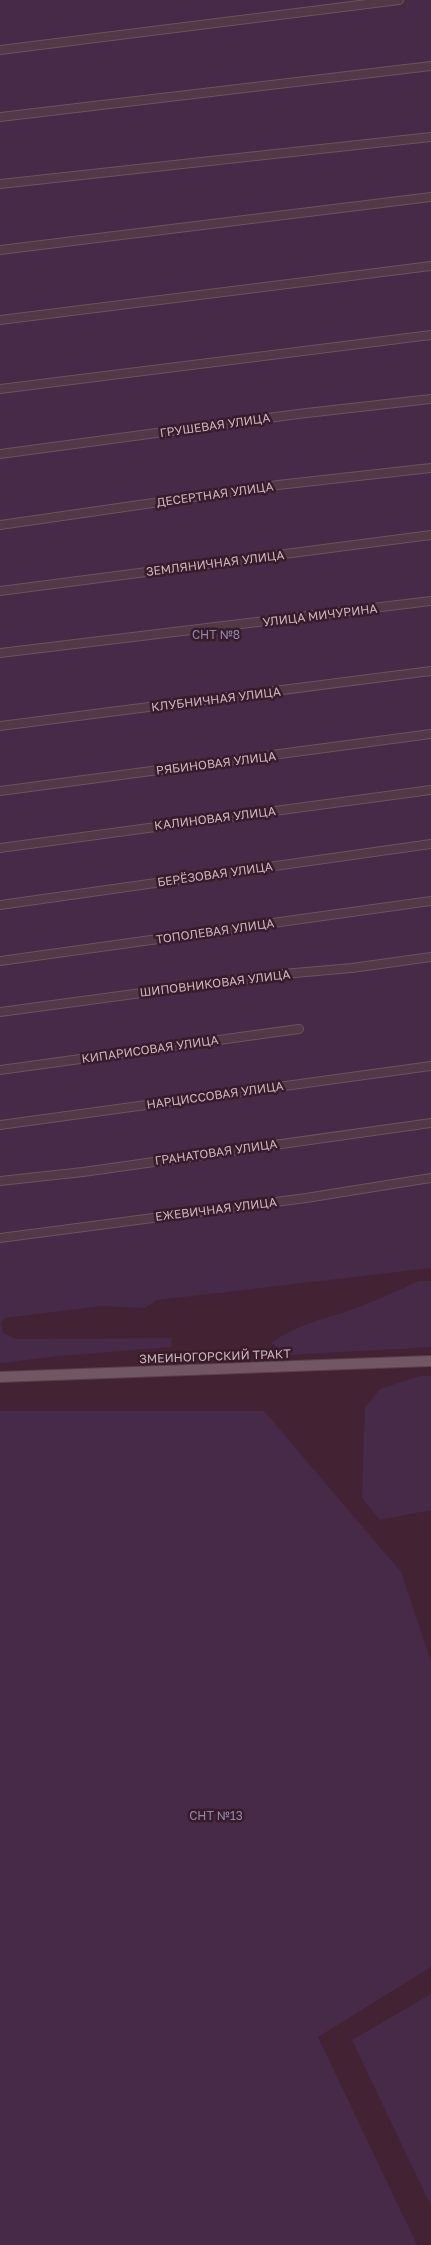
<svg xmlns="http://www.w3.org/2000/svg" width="431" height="2245" font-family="'Golos Text',sans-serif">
	<rect width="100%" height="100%" fill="#432333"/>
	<!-- green -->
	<g fill="#472948">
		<path d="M0 0H431V1268L157 1300 145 1308 102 1306 5 1318 1 1323 3 1333 16 1339 172 1338 171 1347 58 1356 3 1363 0 1362Z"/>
		<path d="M419 1281H431V1347L290 1355 271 1343C293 1327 319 1320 345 1312 370 1303 395 1292 419 1281Z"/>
		<path d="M420 1376H431V1510L380 1520 362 1498 365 1408 380 1389Z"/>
		<path d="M0 1411H264L401 1572 431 1662V1967L318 2037 417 2245H0Z"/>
		<path d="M431 1994V2206L352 2040Z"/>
	</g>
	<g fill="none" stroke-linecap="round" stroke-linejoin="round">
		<!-- minor casing -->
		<g stroke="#6d535f" stroke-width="10">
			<g id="minor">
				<path d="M0 50 399 0"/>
				<path d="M0 117 431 66"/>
				<path d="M0 184 431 137"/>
				<path d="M0 250 431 197"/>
				<path d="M0 320 431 266"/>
				<path d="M0 389 431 335"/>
				<path d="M0 454 298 414 431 399"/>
				<path d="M0 525 278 485 431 468"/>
				<path d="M0 591 431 535"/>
				<path d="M0 653 431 601"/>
				<path d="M0 726 431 671"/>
				<path d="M0 791 431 734"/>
				<path d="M0 848 431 790"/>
				<path d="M0 905 431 844"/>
				<path d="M0 961 431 901"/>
				<path d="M0 1012 283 974 352 968 431 957"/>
				<path d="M0 1070 299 1029"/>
				<path d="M0 1125 431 1066"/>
				<path d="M0 1181 83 1172 431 1123"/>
				<path d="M0 1238 306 1198 431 1178"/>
			</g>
		</g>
		<!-- major casing -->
		<g stroke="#593f4a" stroke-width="12">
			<path id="major" d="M0 1377 431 1361"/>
		</g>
		<!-- minor -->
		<use href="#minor" stroke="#533845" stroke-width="8"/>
		<!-- major -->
		<use href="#major" stroke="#735664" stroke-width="10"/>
	</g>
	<g text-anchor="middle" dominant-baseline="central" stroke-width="5" stroke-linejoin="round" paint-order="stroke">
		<!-- street labels -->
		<g font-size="12" fill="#cdb5bf" stroke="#381c29">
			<text transform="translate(215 425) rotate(-8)">ГРУШЕВАЯ УЛИЦА</text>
			<text transform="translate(215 494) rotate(-8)">ДЕСЕРТНАЯ УЛИЦА</text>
			<text transform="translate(215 563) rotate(-7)">ЗЕМЛЯНИЧНАЯ УЛИЦА</text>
			<text transform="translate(320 615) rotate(-7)">УЛИЦА МИЧУРИНА</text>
			<text transform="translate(216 699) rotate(-7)">КЛУБНИЧНАЯ УЛИЦА</text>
			<text transform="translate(216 763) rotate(-7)">РЯБИНОВАЯ УЛИЦА</text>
			<text transform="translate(215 818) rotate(-7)">КАЛИНОВАЯ УЛИЦА</text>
			<text transform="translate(215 874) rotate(-8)">БЕРЁЗОВАЯ УЛИЦА</text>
			<text transform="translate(215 931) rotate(-8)">ТОПОЛЕВАЯ УЛИЦА</text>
			<text transform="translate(215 983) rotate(-7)">ШИПОВНИКОВАЯ УЛИЦА</text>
			<text transform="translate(150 1049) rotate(-8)">КИПАРИСОВАЯ УЛИЦА</text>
			<text transform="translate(215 1095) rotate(-8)">НАРЦИССОВАЯ УЛИЦА</text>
			<text transform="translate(216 1152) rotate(-8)">ГРАНАТОВАЯ УЛИЦА</text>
			<text transform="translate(216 1209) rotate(-7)">ЕЖЕВИЧНАЯ УЛИЦА</text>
			<text transform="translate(215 1356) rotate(-2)">ЗМЕИНОГОРСКИЙ ТРАКТ</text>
		</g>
		<!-- park labels -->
		<g font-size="12" fill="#8f87b3" stroke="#381c29">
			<text x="216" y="634">СНТ №8</text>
			<text x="216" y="1815">СНТ №13</text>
		</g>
	</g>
</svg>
